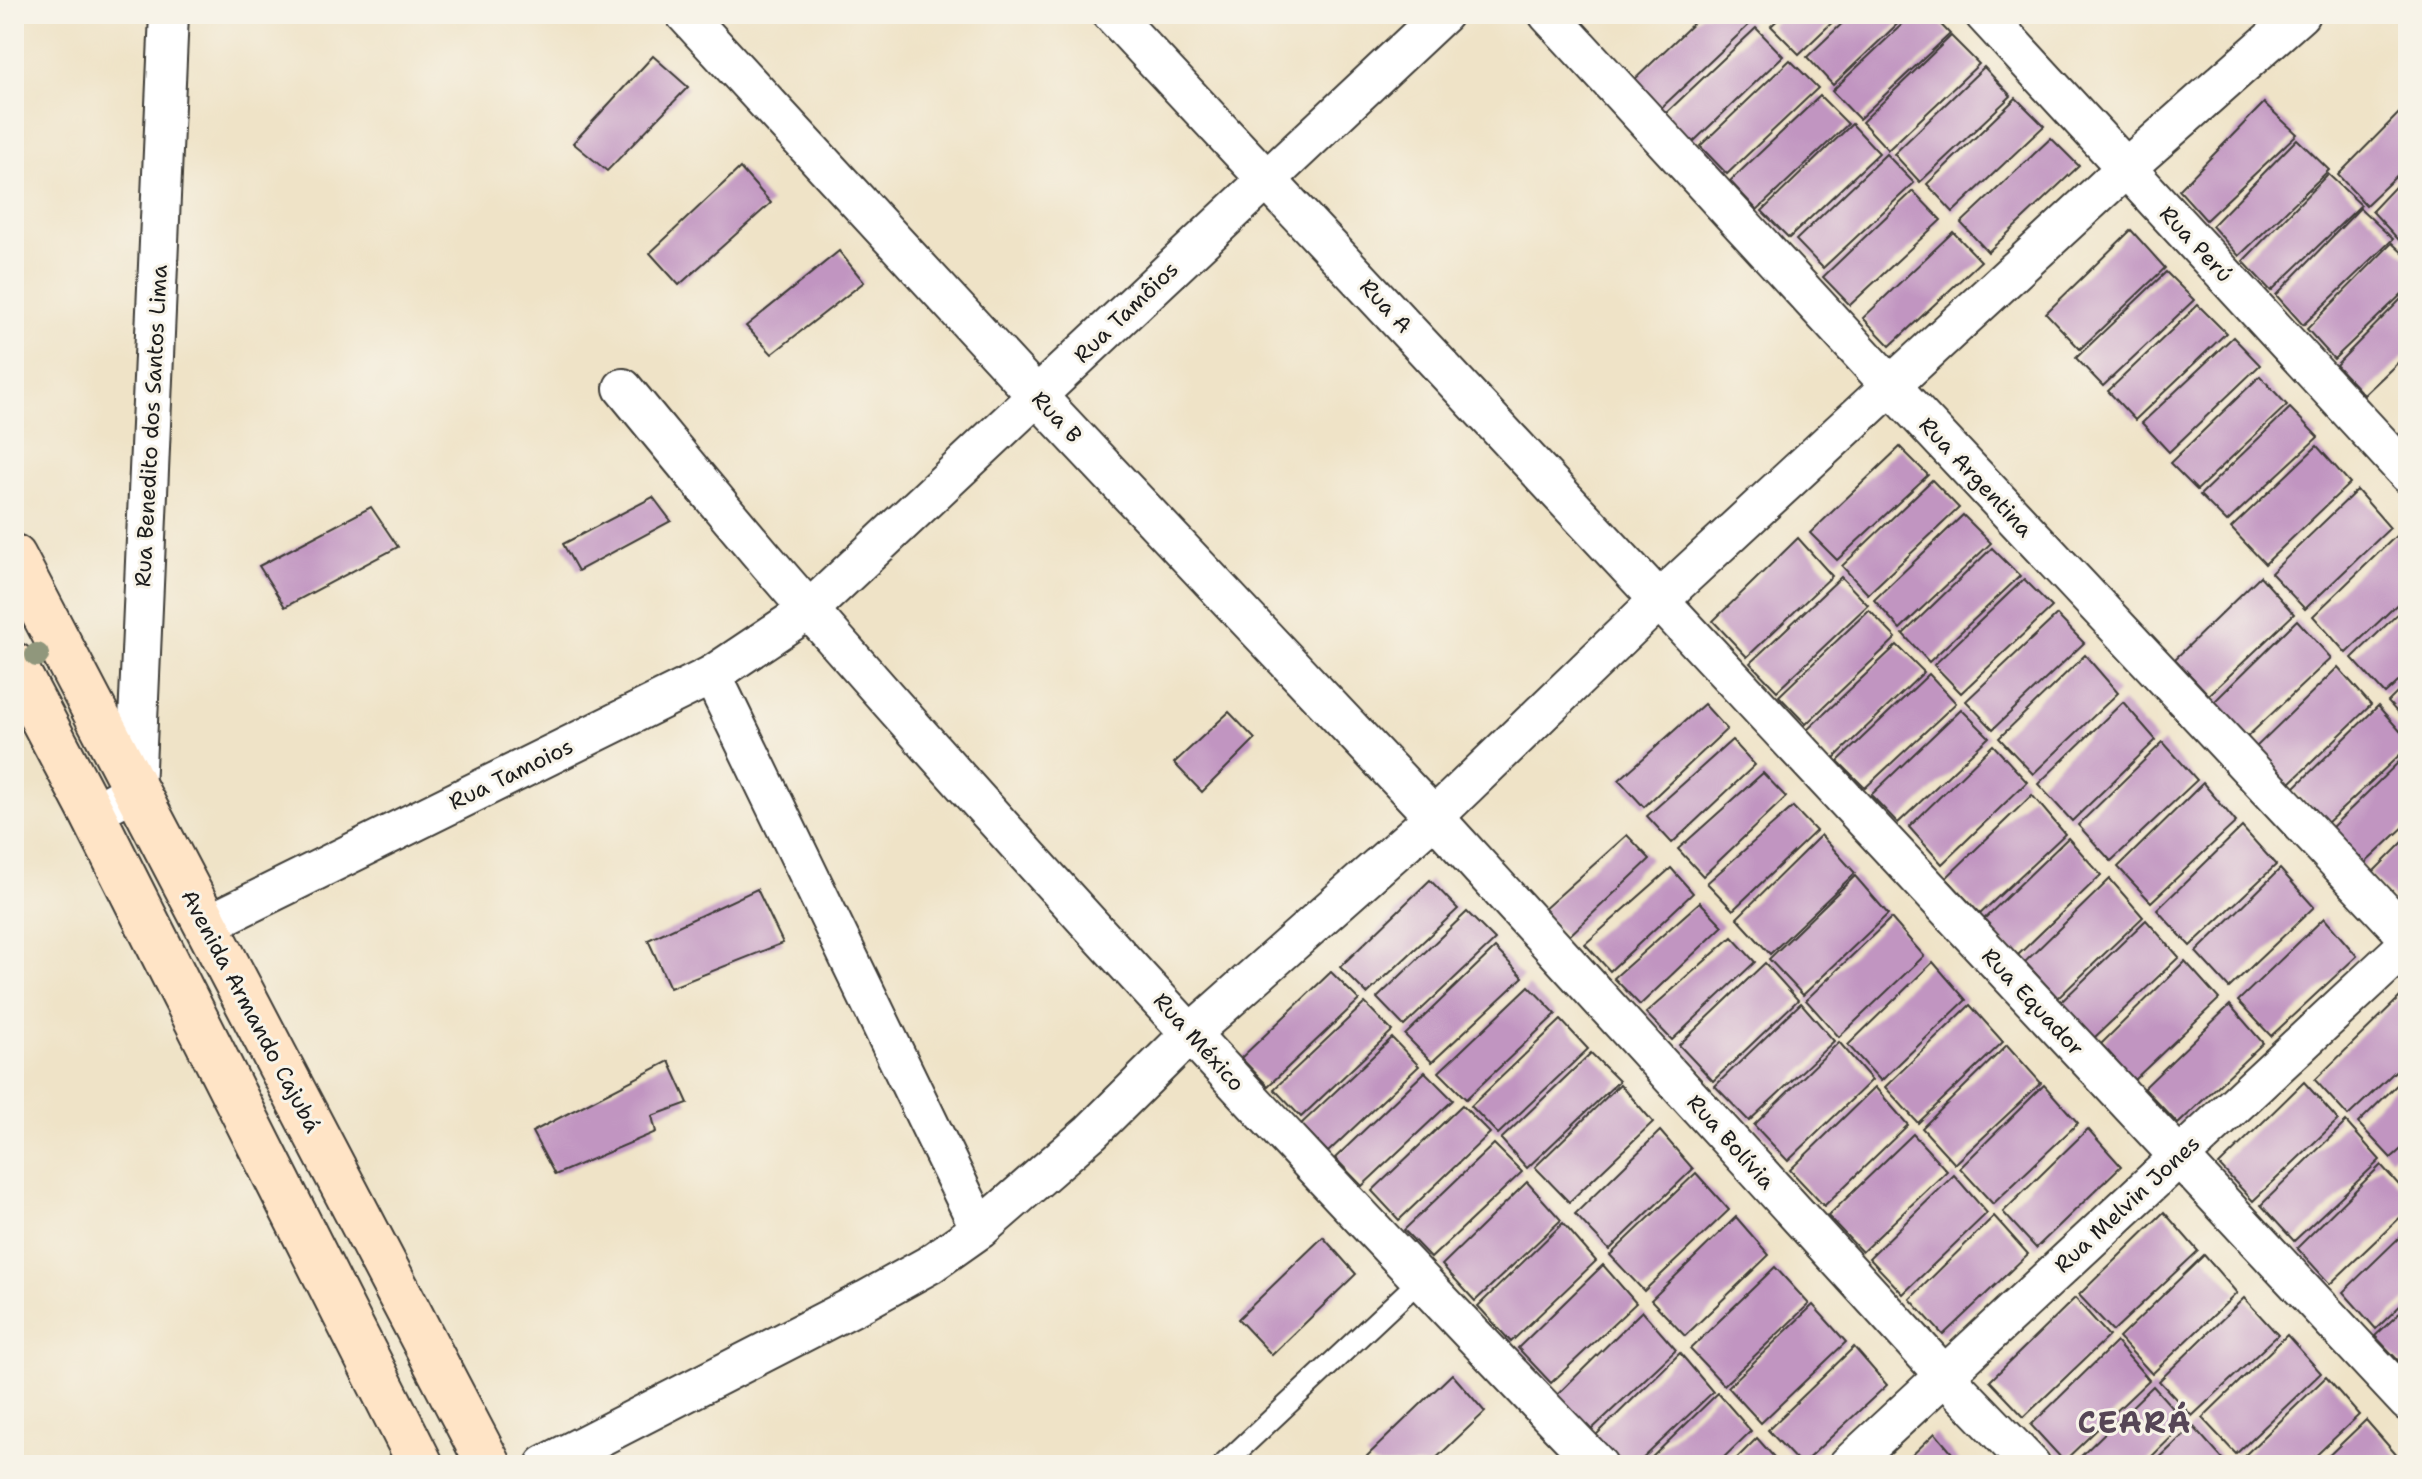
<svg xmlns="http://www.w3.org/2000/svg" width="2422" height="1479" font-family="'Shantell Sans',sans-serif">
	<rect width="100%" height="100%" fill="#f7f3e8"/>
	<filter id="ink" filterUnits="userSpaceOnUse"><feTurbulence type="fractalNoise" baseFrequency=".0125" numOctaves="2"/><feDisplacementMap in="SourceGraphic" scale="16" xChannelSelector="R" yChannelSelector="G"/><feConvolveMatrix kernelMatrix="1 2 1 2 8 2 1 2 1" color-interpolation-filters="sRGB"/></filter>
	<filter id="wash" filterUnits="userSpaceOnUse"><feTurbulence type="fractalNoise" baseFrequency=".006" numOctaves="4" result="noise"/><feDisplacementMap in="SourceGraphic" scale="32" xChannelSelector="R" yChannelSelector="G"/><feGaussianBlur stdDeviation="1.8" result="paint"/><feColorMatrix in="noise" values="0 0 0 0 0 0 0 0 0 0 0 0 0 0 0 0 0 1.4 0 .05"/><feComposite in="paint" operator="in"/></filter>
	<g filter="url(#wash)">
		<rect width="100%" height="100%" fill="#efe3c7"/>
		<g id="blocks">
			<!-- building -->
			<g fill="#c195c1">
				<path d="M1703 14H1742L1751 23 1660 109 1633 81Z"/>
				<path d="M1784 14H1841L1799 54 1771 26Z"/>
				<path d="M1852 14H1908L1833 85 1807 57Z"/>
				<path d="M1913 14H1931L1950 34 1859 119 1832 91Z"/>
				<path d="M1756 28 1783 56 1692 143 1665 114Z"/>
				<path d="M1951 36 1979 64 1888 150 1862 122Z"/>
				<path d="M653 56 688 87 607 171 573 143Z"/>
				<path d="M1790 60 1818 88 1727 174 1700 146Z"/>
				<path d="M1984 67 2011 96 1920 182 1894 154Z"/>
				<path d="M1820 96 1848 124 1757 210 1730 181Z"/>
				<path d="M2016 98 2044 126 1953 212 1927 184Z"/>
				<path d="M2264 103 2297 134 2206 220 2179 190Z"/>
				<path d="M2408 104V165L2366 205 2338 175Z"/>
				<path d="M1852 124 1879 153 1789 238 1762 211Z"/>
				<path d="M2051 138 2079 166 1988 252 1961 223Z"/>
				<path d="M2297 139 2329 170 2239 256 2212 226Z"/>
				<path d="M1886 154 1914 183 1823 268 1796 240Z"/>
				<path d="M740 168 771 203 679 285 650 253Z"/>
				<path d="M2408 173V232L2399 240 2372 211Z"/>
				<path d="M2328 174 2361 205 2271 291 2243 261Z"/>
				<path d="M1913 191 1941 220 1850 305 1823 277Z"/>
				<path d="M2360 208 2393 239 2303 325 2276 295Z"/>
				<path d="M2131 230 2165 268 2080 349 2046 313Z"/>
				<path d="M1953 232 1981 261 1890 346 1863 318Z"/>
				<path d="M2392 243 2408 258V288L2334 359 2307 329Z"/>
				<path d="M839 251 864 282 772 354 746 326Z"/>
				<path d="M2166 272 2194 300 2103 386 2076 358Z"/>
				<path d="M2408 292V353L2364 395 2336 365Z"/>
				<path d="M2198 305 2226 333 2135 420 2108 391Z"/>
				<path d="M2233 337 2260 365 2169 452 2142 423Z"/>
				<path d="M2260 376 2287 405 2197 490 2170 463Z"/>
				<path d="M2290 408 2318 437 2227 522 2200 495Z"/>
				<path d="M2317 446 2350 483 2265 564 2231 528Z"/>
				<path d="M1900 447 1928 475 1837 560 1810 533Z"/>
				<path d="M1932 480 1959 508 1868 594 1842 566Z"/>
				<path d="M2357 490 2390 528 2305 609 2271 573Z"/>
				<path d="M653 497 671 521 578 571 563 544Z"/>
				<path d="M371 507 398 547 285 607 259 566Z"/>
				<path d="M1963 515 1991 543 1900 629 1874 600Z"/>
				<path d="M2398 534 2408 545V594L2346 653 2313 616Z"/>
				<path d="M1798 538 1832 576 1747 657 1713 621Z"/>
				<path d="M1992 548 2020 576 1929 662 1903 634Z"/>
				<path d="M2260 576 2294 614 2209 695 2175 659Z"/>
				<path d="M1841 577 1868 605 1777 691 1750 663Z"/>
				<path d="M2024 579 2052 607 1961 693 1934 665Z"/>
				<path d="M2408 604V673L2385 694 2352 658Z"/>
				<path d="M1869 610 1896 638 1806 724 1779 696Z"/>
				<path d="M2057 615 2084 643 1993 729 1966 701Z"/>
				<path d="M2297 620 2331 658 2246 738 2213 703Z"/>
				<path d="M1897 645 1924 672 1833 759 1807 730Z"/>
				<path d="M2085 655 2118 693 2033 774 1999 738Z"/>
				<path d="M2338 667 2371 705 2287 786 2253 750Z"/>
				<path d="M1929 674 1956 703 1865 788 1838 761Z"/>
				<path d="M2408 682V724L2388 702Z"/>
				<path d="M2123 702 2156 740 2072 821 2038 784Z"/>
				<path d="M1704 704 1727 729 1644 807 1619 780Z"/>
				<path d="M2378 706 2408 740V747L2326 824 2293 789Z"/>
				<path d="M1961 709 1989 737 1898 823 1871 795Z"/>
				<path d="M1229 712 1255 739 1202 792 1174 763Z"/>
				<path d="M1732 740 1755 765 1672 843 1647 816Z"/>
				<path d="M2163 742 2197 780 2111 861 2078 825Z"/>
				<path d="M1993 745 2027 782 1942 864 1909 827Z"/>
				<path d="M2408 753V823L2362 866 2329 830Z"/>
				<path d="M1763 773 1786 797 1703 876 1678 849Z"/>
				<path d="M2203 783 2236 822 2151 902 2118 867Z"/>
				<path d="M2032 795 2065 834 1980 914 1946 878Z"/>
				<path d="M1793 807 1816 831 1733 910 1707 883Z"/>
				<path d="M2242 827 2276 865 2190 946 2157 910Z"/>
				<path d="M1627 835 1650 859 1567 938 1542 911Z"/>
				<path d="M1821 835 1855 873 1770 954 1737 918Z"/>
				<path d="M2408 837V906L2404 909 2371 874Z"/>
				<path d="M2068 838 2101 875 2016 957 1982 921Z"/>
				<path d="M1671 868 1693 893 1610 971 1585 944Z"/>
				<path d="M2280 869 2314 907 2229 988 2196 952Z"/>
				<path d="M1855 876 1888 914 1803 995 1769 959Z"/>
				<path d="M2110 879 2143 917 2058 998 2025 962Z"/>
				<path d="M1430 880 1458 909 1367 994 1340 967Z"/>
				<path d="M757 889 783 943 670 988 648 940Z"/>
				<path d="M1700 902 1723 926 1640 1005 1614 978Z"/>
				<path d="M1467 912 1495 940 1404 1026 1377 998Z"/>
				<path d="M1891 918 1924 956 1839 1037 1806 1000Z"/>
				<path d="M2324 918 2357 956 2271 1036 2238 1001Z"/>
				<path d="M2146 920 2179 957 2094 1038 2061 1002Z"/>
				<path d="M1732 937 1755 962 1672 1040 1646 1013Z"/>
				<path d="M1495 948 1523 977 1432 1062 1405 1035Z"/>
				<path d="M2185 961 2219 999 2134 1080 2101 1044Z"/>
				<path d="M1933 962 1966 1000 1881 1081 1848 1045Z"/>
				<path d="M1765 963 1798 1000 1713 1081 1679 1045Z"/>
				<path d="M1331 972 1359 1000 1268 1086 1241 1058Z"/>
				<path d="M1529 986 1556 1014 1466 1099 1439 1072Z"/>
				<path d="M2400 997 2408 1007V1059L2348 1116 2315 1080Z"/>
				<path d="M1365 1003 1392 1031 1301 1117 1274 1089Z"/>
				<path d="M1801 1003 1834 1041 1749 1121 1715 1086Z"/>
				<path d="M1970 1005 2003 1042 1918 1123 1885 1087Z"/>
				<path d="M2230 1005 2263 1043 2178 1124 2144 1088Z"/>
				<path d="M1561 1020 1588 1049 1498 1134 1471 1106Z"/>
				<path d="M1392 1038 1419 1066 1328 1152 1301 1124Z"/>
				<path d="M1839 1042 1872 1080 1788 1161 1754 1125Z"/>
				<path d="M2007 1045 2041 1083 1955 1164 1922 1128Z"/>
				<path d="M1591 1053 1619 1081 1527 1168 1501 1139Z"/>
				<path d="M669 1061 688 1103 652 1116 656 1132 555 1175 532 1132Z"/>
				<path d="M1425 1072 1453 1100 1362 1186 1335 1158Z"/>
				<path d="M2408 1074V1143L2391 1158 2358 1123Z"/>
				<path d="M2304 1082 2338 1120 2253 1201 2219 1165Z"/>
				<path d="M1620 1084 1653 1122 1569 1202 1535 1167Z"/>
				<path d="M2044 1085 2078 1123 1993 1204 1960 1168Z"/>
				<path d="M1875 1087 1908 1125 1824 1206 1790 1170Z"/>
				<path d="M1462 1105 1490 1133 1399 1220 1372 1191Z"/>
				<path d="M2346 1122 2380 1160 2294 1241 2261 1205Z"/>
				<path d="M2088 1129 2121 1166 2036 1248 2003 1212Z"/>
				<path d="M1660 1131 1693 1169 1609 1250 1575 1214Z"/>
				<path d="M1913 1134 1947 1171 1862 1252 1828 1216Z"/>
				<path d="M1494 1144 1522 1172 1431 1258 1404 1230Z"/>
				<path d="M2381 1165 2408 1195V1210L2330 1284 2297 1248Z"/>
				<path d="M1696 1173 1729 1210 1644 1291 1610 1255Z"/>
				<path d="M1954 1175 1987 1213 1903 1294 1869 1258Z"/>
				<path d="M1527 1182 1561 1220 1475 1301 1442 1265Z"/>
				<path d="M2164 1212 2198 1251 2113 1331 2079 1295Z"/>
				<path d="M1994 1216 2028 1254 1943 1335 1910 1299Z"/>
				<path d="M1736 1217 1769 1255 1685 1336 1651 1300Z"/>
				<path d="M1563 1223 1596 1261 1511 1342 1478 1306Z"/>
				<path d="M2408 1229V1298L2376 1329 2343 1292Z"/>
				<path d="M1323 1237 1356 1274 1272 1355 1238 1319Z"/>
				<path d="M2204 1255 2237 1293 2152 1374 2119 1338Z"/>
				<path d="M1603 1265 1636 1303 1551 1383 1518 1348Z"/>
				<path d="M1775 1267 1809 1304 1724 1385 1690 1349Z"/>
				<path d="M2075 1298 2109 1336 2024 1417 1990 1381Z"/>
				<path d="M2244 1298 2278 1335 2192 1416 2159 1381Z"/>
				<path d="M1813 1305 1846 1342 1761 1423 1728 1387Z"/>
				<path d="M2408 1305V1371L2375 1336Z"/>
				<path d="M1642 1311 1676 1350 1591 1430 1557 1395Z"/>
				<path d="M2287 1335 2321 1373 2236 1454 2202 1418Z"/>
				<path d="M2116 1342 2149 1380 2064 1461 2031 1425Z"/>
				<path d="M1854 1347 1887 1385 1801 1465 1768 1430Z"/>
				<path d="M1680 1353 1713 1392 1636 1465H1621L1594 1437Z"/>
				<path d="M1452 1374 1485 1412 1429 1465H1374L1366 1457Z"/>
				<path d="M2326 1377 2359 1415 2306 1465H2245L2240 1460Z"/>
				<path d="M2153 1386 2186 1423 2143 1465H2072Z"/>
				<path d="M1718 1393 1751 1431 1716 1465H1644Z"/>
				<path d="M2366 1420 2399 1458 2391 1465H2319Z"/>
				<path d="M2193 1426 2226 1463 2152 1465Z"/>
				<path d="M1935 1433 1962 1465H1902Z"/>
				<path d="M1757 1438 1781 1465H1730Z"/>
			</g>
		</g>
	</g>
	<g filter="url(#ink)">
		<use href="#blocks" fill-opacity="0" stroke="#3c3a36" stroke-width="2"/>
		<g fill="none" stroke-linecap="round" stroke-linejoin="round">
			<!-- service casing -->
			<g stroke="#3c3a36" stroke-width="24">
				<path id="service" d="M1223 1465 1420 1280"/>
			</g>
			<!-- minor casing -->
			<g stroke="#3c3a36" stroke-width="42">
				<g id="minor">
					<path d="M685 14 1037 396 1434 817 1943 1374 2031 1465"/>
					<path d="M1112 14 2408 1402"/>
					<path d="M1548 14 1891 386 2408 937"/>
					<path d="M1984 14 2408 474"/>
					<path d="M623 388C685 463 746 539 811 612 1066 903 1329 1187 1598 1465"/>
					<path d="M712 675 980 1229"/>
					<path d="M92 813 135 790 169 14"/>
					<path d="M206 925 712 675 809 610 1443 14"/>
					<path d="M545 1465 866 1300 929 1265 980 1229 1091 1132 1191 1033 1434 817 1659 600 2126 168 2300 14"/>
					<path d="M1848 1465 2408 944"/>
				</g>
			</g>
			<!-- secondary casing -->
			<g stroke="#3c3a36" stroke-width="48">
				<g id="secondary">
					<path d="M14 557 489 1465"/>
					<path d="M14 665 92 813 421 1465"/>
				</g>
			</g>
			<!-- service -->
			<use href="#service" stroke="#fff" stroke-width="20"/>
			<!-- minor -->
			<use href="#minor" stroke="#fff" stroke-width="38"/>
			<!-- secondary -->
			<use href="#secondary" stroke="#ffe4c6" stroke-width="44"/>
		</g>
		<!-- trees -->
		<circle fill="#90977c" cx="37" cy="655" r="12"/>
	</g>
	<g text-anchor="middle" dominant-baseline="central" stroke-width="6" stroke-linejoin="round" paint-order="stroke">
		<!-- street labels -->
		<g font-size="22" fill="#1c1c1c" stroke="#f7f3e8">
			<text transform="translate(2196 244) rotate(47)">Rua Perú</text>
			<text transform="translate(1386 306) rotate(47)">Rua A</text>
			<text transform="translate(1126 312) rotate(-44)">Rua Tamôios</text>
			<text transform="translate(1057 417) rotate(47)">Rua B</text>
			<text transform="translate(151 426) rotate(-87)">Rua Benedito dos Santos Lima</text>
			<text transform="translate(1976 477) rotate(47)">Rua Argentina</text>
			<text transform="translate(511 774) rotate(-26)">Rua Tamoios</text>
			<text transform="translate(2033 1002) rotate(47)">Rua Equador</text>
			<text transform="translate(251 1011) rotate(62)">Avenida Armando Cajubá</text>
			<text transform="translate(1199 1042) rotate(48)">Rua México</text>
			<text transform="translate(1731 1142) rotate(48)">Rua Bolívia</text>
			<text transform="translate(2127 1204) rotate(-43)">Rua Melvin Jones</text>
		</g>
		<!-- district labels -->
		<g font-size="30" font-weight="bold" letter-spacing="2" fill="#564656" stroke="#f7f3e8">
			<text x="2135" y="1422">CEARÁ</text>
		</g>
	</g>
	<!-- margin -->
	<rect width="2422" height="1479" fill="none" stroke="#f7f3e8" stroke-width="48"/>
</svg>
